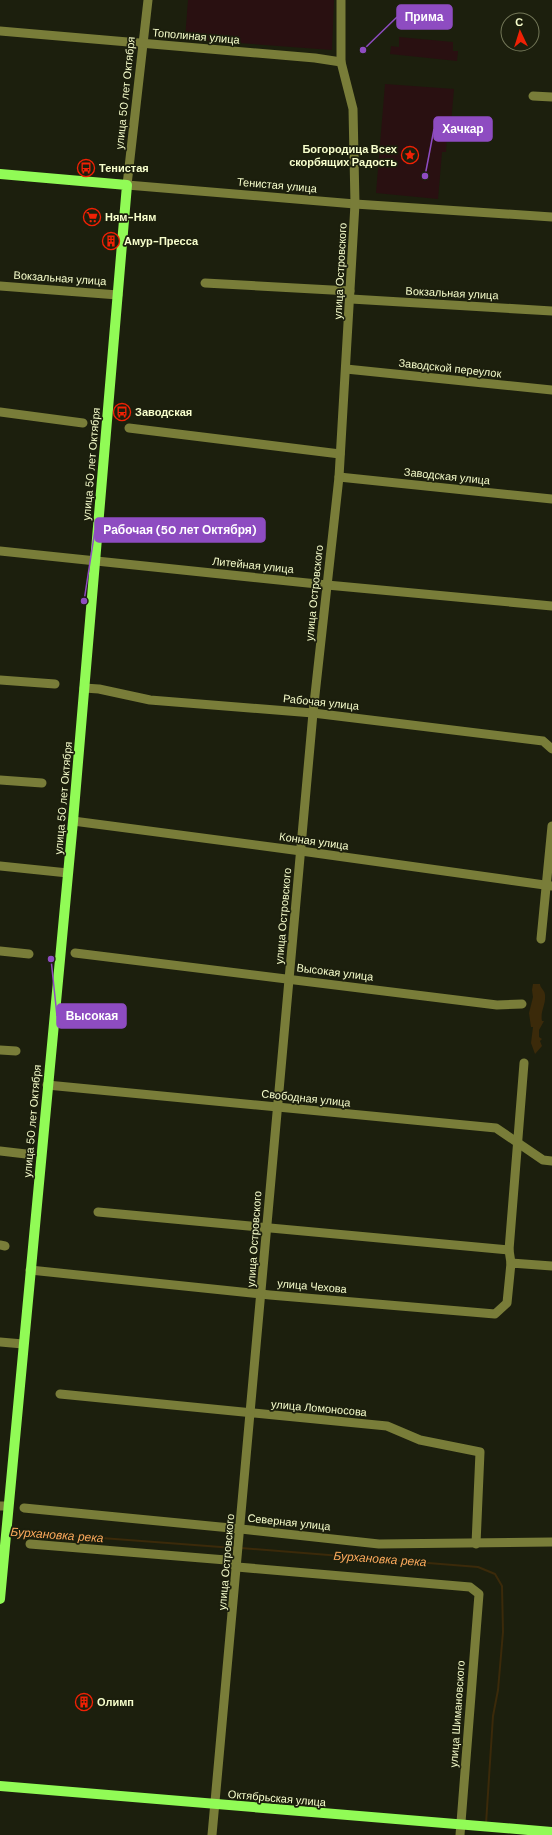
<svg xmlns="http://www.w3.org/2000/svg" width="552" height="1835" font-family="'DM Sans',sans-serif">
	<rect width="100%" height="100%" fill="#1c1f0d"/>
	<!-- green -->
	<g fill="#291011">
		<path d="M188 0H334L332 50 185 39Z"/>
		<path d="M399 37 453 42V51H458L457 61 390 54 391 46 399 47Z"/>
		<path d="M385 84 454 89 450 134H447L446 152H442L438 199 376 193Z"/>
	</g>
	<!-- water -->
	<path fill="#3b2a0a" d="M533 984H540C540 988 545 990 545 995 546 1005 540 1011 542 1021H544L539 1030V1037L542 1039 540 1041 542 1046 535 1054 531 1043 533 1027H531L529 1013 533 997 532 990Z"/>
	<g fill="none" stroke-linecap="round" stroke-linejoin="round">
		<!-- stream -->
		<g stroke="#3b2a0a" stroke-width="2">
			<path d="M9 1531 234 1548"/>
			<path d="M241 1548 478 1567 495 1574 502 1586 503 1632 498 1690 493 1716 486 1824"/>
		</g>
		<!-- minor -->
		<g stroke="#797d39" stroke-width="9">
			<path d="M148 0 127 185 355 204 552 217"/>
			<path d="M0 31 315 58 341 62"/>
			<path d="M533 96 552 97"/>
			<path d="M205 283 350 291"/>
			<path d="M0 286 118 295"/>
			<path d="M351 299 552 311"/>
			<path d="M346 369 552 390"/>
			<path d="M0 412 83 423"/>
			<path d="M129 428 340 454"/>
			<path d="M339 477 552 499"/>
			<path d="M0 551 327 585 552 606"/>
			<path d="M0 680 55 684"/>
			<path d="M84 688 99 689 150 700 313 713 543 741 552 749"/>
			<path d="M0 780 42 783"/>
			<path d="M73 821 301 851 552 886"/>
			<path d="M0 866 68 873"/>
			<path d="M541 939 552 826"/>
			<path d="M0 951 29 954"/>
			<path d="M75 953 497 1005 522 1004"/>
			<path d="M0 1050 16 1051"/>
			<path d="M47 1085 496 1128 543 1160 552 1161"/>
			<path d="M0 1151 26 1154"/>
			<path d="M98 1212 509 1250"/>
			<path d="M0 1245 5 1246"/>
			<path d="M511 1263 509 1250 524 1063"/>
			<path d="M30 1270 270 1295 495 1314 507 1303 511 1263 552 1266"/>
			<path d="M0 1342 23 1344"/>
			<path d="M60 1394 387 1426 420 1440 480 1452 476 1544"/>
			<path d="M0 1506H8"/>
			<path d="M24 1508 241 1529 379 1544 552 1542"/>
			<path d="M30 1544 226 1560 237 1567 470 1587 479 1594 460 1835"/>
			<path d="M212 1835 313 713 339 477 355 204 353 109 341 62V0"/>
		</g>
		<!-- major -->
		<g stroke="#91fb56" stroke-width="10">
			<path d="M0 174 127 185 73 821 0 1599"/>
			<path d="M0 1786 552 1832"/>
		</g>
	</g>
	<!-- icons -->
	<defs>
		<g id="sight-ring" transform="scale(0.9)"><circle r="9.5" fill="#1c1f0d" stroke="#f02105" stroke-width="1.5"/><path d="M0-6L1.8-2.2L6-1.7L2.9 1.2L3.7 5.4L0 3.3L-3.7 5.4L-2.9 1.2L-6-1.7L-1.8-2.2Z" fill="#f02105"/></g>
		<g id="bus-ring" transform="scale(0.9)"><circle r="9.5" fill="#1c1f0d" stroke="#f02105" stroke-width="1.5"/><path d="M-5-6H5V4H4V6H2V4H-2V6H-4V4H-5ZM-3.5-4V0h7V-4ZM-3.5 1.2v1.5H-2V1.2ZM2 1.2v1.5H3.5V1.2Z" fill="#f02105"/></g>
		<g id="supermarket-ring" transform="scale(0.9)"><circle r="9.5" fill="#1c1f0d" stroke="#f02105" stroke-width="1.5"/><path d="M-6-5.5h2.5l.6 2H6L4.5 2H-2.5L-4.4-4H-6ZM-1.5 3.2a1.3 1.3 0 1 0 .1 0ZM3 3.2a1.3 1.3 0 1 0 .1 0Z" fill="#f02105"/></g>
		<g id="building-ring" transform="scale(0.9)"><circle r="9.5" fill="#1c1f0d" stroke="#f02105" stroke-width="1.5"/><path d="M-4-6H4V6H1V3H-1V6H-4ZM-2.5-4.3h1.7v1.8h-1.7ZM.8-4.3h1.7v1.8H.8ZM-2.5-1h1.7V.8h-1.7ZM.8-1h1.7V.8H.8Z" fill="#f02105"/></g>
	</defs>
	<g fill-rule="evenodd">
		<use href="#sight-ring" x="410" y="155"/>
		<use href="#bus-ring" x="86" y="168"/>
		<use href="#supermarket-ring" x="92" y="217"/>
		<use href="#building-ring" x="111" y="241"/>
		<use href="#bus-ring" x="122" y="412"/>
		<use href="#building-ring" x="84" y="1702"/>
	</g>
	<g text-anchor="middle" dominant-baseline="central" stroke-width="3.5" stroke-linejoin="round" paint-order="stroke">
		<!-- street labels -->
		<g font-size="11" fill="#f7fecc" stroke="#1c1f0d">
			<text transform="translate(196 36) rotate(5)">Тополиная улица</text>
			<text transform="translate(125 93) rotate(-84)">улица 50 лет Октября</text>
			<text transform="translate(277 185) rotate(5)">Тенистая улица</text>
			<text transform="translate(340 271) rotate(-87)">улица Островского</text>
			<text transform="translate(60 278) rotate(4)">Вокзальная улица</text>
			<text transform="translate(452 293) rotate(3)">Вокзальная улица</text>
			<text transform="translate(450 368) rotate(6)">Заводской переулок</text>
			<text transform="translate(91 464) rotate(-85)">улица 50 лет Октября</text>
			<text transform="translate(447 476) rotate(6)">Заводская улица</text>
			<text transform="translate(253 565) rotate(6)">Литейная улица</text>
			<text transform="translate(314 593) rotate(-84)">улица Островского</text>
			<text transform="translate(321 702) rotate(6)">Рабочая улица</text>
			<text transform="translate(63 798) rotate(-85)">улица 50 лет Октября</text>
			<text transform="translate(314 841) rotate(8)">Конная улица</text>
			<text transform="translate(283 916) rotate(-85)">улица Островского</text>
			<text transform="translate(335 972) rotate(7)">Высокая улица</text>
			<text transform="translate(306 1098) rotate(6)">Свободная улица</text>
			<text transform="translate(32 1121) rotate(-85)">улица 50 лет Октября</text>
			<text transform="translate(254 1239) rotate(-86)">улица Островского</text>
			<text transform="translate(312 1286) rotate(5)">улица Чехова</text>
			<text transform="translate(319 1408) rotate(5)">улица Ломоносова</text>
			<text transform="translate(289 1522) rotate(6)">Северная улица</text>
			<text transform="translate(226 1562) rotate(-85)">улица Островского</text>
			<text transform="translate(457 1714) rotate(-86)">улица Шимановского</text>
			<text transform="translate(277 1798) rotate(5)">Октябрьская улица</text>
		</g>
		<!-- poi labels -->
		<g font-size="11" font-weight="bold" fill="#f7fecc" stroke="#1c1f0d" text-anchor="start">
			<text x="397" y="149" text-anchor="end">Богородица Всех<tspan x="397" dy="13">скорбящих Радость</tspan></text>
			<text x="99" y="168">Тенистая</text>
			<text x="105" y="217">Ням-Ням</text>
			<text x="124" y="241">Амур-Пресса</text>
			<text x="135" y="412">Заводская</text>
			<text x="97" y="1702">Олимп</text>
		</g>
		<!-- water labels -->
		<g font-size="12" font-style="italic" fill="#fba95c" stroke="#1c1f0d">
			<text transform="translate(57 1535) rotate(4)">Бурхановка река</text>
			<text transform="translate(380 1559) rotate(4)">Бурхановка река</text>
		</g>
	</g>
	<!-- callouts -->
	<path fill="none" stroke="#8e4cc1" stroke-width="1.5" d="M363 50L397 17M425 176L434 129M84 601L95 530M51 959L57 1016"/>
	<g fill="#8e4cc1" stroke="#1c1f0d" stroke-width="1.5">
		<circle cx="363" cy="50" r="4"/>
		<circle cx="425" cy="176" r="4"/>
		<circle cx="84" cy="601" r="4"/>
		<circle cx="51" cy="959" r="4"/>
	</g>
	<g fill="#8e4cc1" stroke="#8e4cc1" stroke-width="1.5">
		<rect x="397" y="5" width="55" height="24" rx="4"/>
		<rect x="434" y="117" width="58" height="24" rx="4"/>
		<rect x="95" y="518" width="170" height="24" rx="4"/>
		<rect x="57" y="1004" width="69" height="24" rx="4"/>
	</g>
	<g font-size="12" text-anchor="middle" font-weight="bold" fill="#fff">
		<text x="424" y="21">Прима</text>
		<text x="463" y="133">Хачкар</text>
		<text x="180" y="534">Рабочая (50 лет Октября)</text>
		<text x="92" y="1020">Высокая</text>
	</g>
	<!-- north arrow -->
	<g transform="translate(520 32) rotate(356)"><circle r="19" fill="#1c1f0d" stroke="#747859"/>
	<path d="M0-3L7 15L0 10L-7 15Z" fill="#f02105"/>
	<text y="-6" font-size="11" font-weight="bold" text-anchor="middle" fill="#f7fecc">С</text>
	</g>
</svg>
